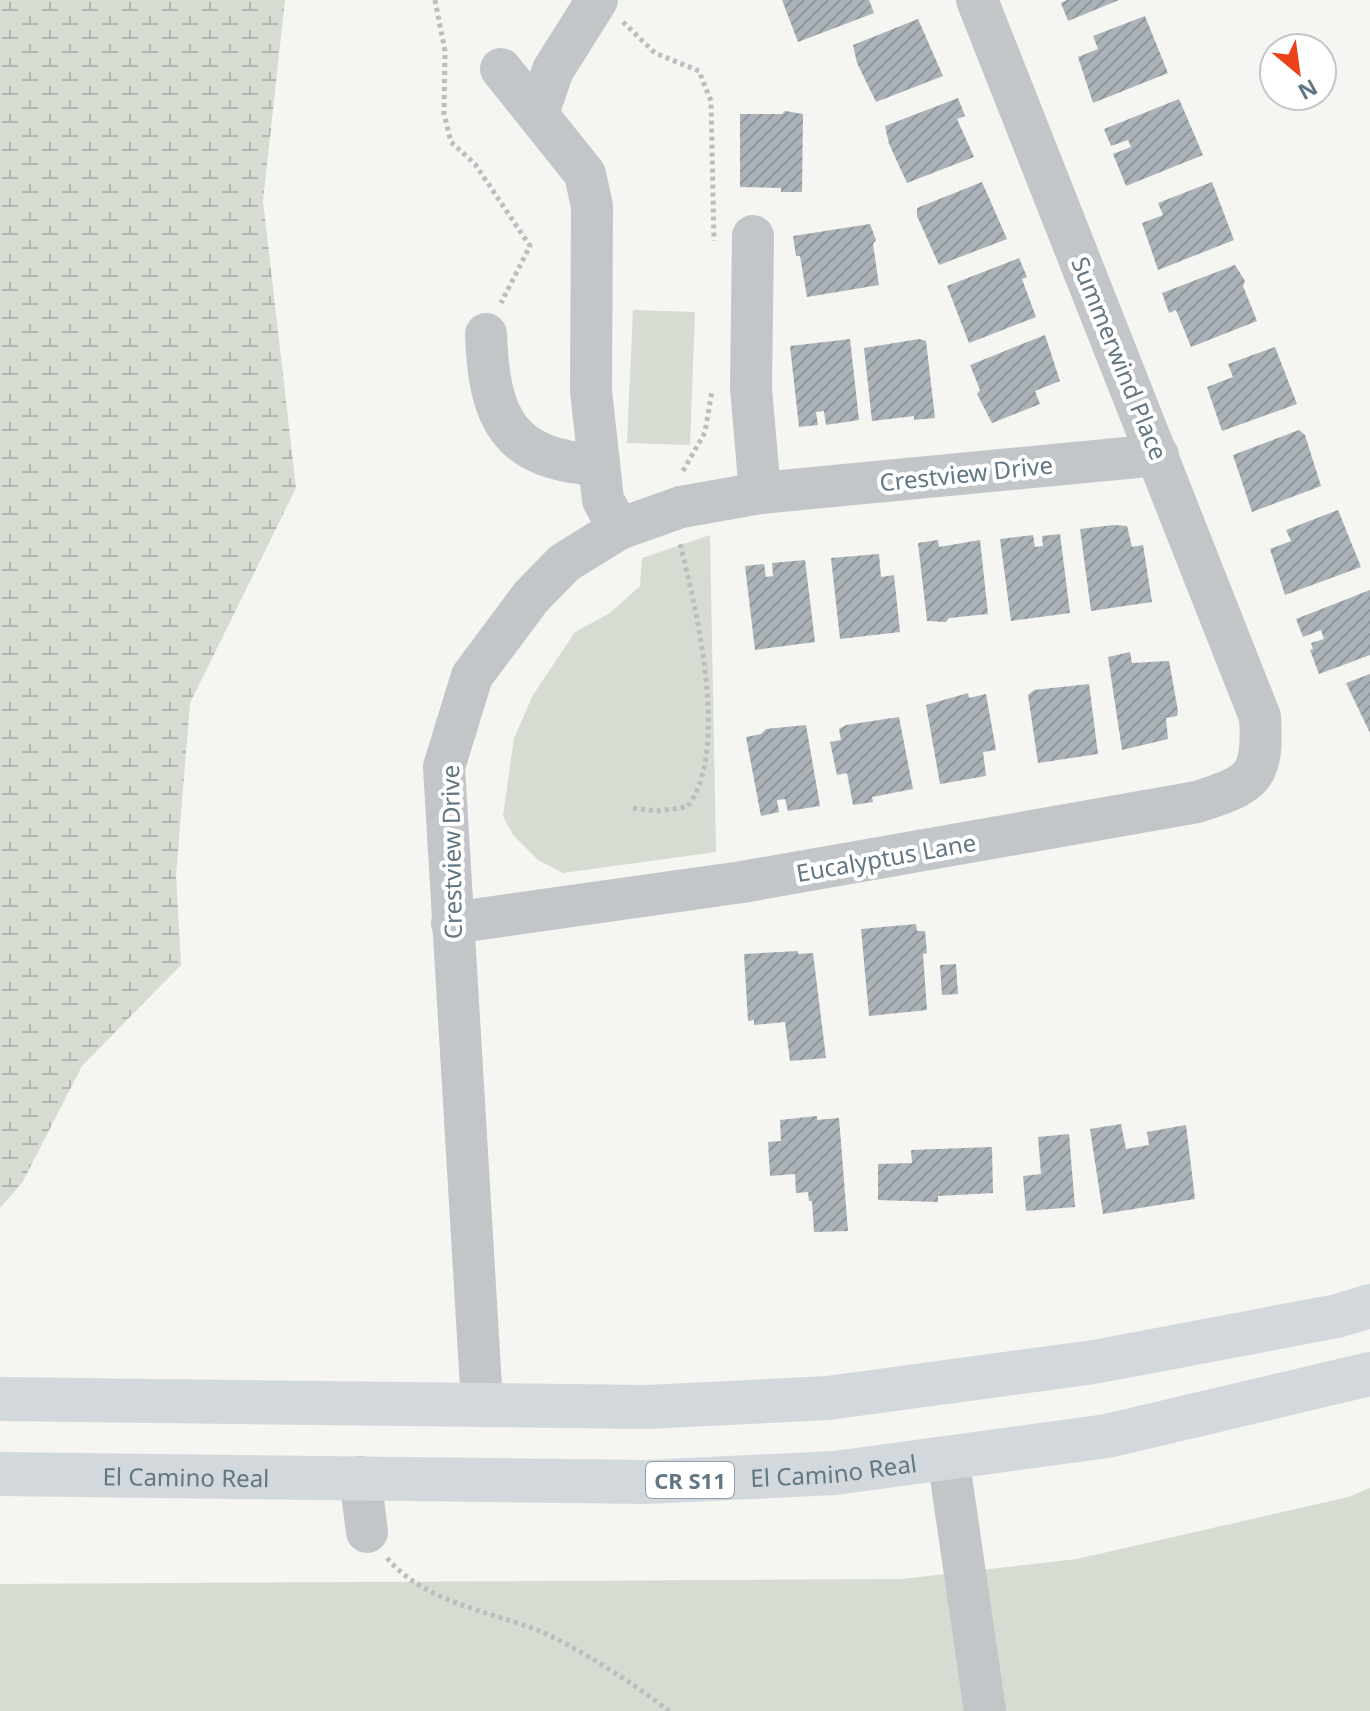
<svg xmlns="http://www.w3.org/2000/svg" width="1370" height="1711" font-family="'Noto Sans',sans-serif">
	<defs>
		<pattern id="wetland-marsh" width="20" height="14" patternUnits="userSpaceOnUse" patternTransform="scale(2)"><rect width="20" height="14" fill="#d6dcd2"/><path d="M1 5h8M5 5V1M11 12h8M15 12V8" fill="none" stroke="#b1b7b0"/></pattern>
		<pattern id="building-hatch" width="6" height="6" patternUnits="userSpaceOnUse" patternTransform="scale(2)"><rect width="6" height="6" fill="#abb3b8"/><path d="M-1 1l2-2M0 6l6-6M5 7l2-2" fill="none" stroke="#8f969b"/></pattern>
	</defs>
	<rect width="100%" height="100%" fill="#f5f5f1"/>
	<!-- grass -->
	<g fill="#d6dcd2">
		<path d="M633 310 695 312 690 445 627 443Z"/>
		<path d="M710 535 716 852 563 873 538 860 513 835 503 816 514 738 533 695 575 632 610 613 640 586 642 558Z"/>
		<path d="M1370 1488V1711H0V1584L902 1579 1077 1559 1348 1497Z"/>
	</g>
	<!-- wetland -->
	<path fill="url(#wetland-marsh)" d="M0 0H285L263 201 296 488 190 703 176 875 181 965 82 1066 22 1183 0 1208Z"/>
	<!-- building -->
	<g fill="url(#building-hatch)">
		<path d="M782 0H869L874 13 798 42Z"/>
		<path d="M1067 0H1119L1068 21 1061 3Z"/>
		<path d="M1145 16 1168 73 1093 103 1078 57 1098 49 1093 36Z"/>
		<path d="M918 19 943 76 876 102 857 63 853 45Z"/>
		<path d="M958 98 965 116 957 119 974 157 907 183 889 144 885 126Z"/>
		<path d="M1179 99 1203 155 1126 186 1113 154 1131 147 1128 140 1111 146 1104 129Z"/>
		<path d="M785 111 803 114 802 192H781V188L740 187V114H782Z"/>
		<path d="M982 182 1007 239 939 265 917 216V208Z"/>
		<path d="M1212 182 1234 240 1158 270 1142 223 1163 215 1158 203Z"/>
		<path d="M870 224 876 240 873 244 879 285 807 297 800 256H796L793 236Z"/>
		<path d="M1019 258 1027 277 1022 279 1036 317 969 343 947 286Z"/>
		<path d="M1235 265 1245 281 1243 286 1257 321 1191 347 1176 310 1169 313 1162 293Z"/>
		<path d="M1045 335 1060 381 1035 391 1040 404 992 423 977 394 980 390 970 365Z"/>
		<path d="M850 339 859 420 826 425 824 411 816 412 818 425 799 427 790 346Z"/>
		<path d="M919 339 926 341 935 418 914 420V416L872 421 864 348Z"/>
		<path d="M1275 347 1297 404 1222 431 1207 387 1233 377 1228 364Z"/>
		<path d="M1299 430 1305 435 1321 486 1252 512 1233 455Z"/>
		<path d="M1338 510 1361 567 1285 595 1270 549 1291 541 1286 530Z"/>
		<path d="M1114 525 1127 526 1132 547 1143 545 1152 602 1091 611 1080 529Z"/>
		<path d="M1060 534 1070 613 1011 621 1000 539 1033 535 1035 547 1043 546 1042 536Z"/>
		<path d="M938 540 939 547 980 540 988 614 949 618 946 622 927 621 918 543Z"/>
		<path d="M879 554 881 577 894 575 900 632 840 639 831 558Z"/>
		<path d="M805 560 815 642 755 650 745 566 764 564 766 577 773 576 772 563Z"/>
		<path d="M1370 590V655L1319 674 1310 650 1313 649 1311 643 1324 639 1321 630 1303 637 1296 619Z"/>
		<path d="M1130 652 1132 663 1169 661 1178 711 1177 716 1166 718 1168 739 1122 750 1108 657Z"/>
		<path d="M1370 674V733L1346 683Z"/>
		<path d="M1089 684 1098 754 1038 763 1028 695 1034 690Z"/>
		<path d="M968 693 969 698 986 694 996 750 983 752 986 776 940 784 926 705Z"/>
		<path d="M899 717 913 789 872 797 873 802 853 805 847 773 837 775 830 742 841 740 839 729 846 725Z"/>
		<path d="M806 725 820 806 788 811 785 799 777 800 779 812 761 816 746 737 761 734 766 729Z"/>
		<path d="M916 924 917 931H925L927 953 923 954 927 1010 869 1016 861 929Z"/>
		<path d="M798 951V954L813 953 826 1058 790 1061 785 1022 754 1025V1020L748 1021 744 954Z"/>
		<path d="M956 964 958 994 942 995 940 965Z"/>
		<path d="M817 1116V1120L839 1118 848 1231 814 1232 812 1201H809L808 1192 796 1193 795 1174 770 1176 768 1142 781 1141 780 1120Z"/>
		<path d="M1121 1124 1126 1149 1149 1145 1147 1132 1186 1125 1195 1199 1103 1214 1090 1129Z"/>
		<path d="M1069 1134 1075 1207 1026 1211 1023 1176 1041 1174 1038 1137Z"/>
		<path d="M992 1147 993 1193 938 1196V1202L878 1200V1164L912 1163 911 1150Z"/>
	</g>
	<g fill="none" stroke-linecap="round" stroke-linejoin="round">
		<!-- path -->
		<g stroke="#bbbec0" stroke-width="5" stroke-dasharray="4 4" stroke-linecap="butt">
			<path d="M435 0 445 51 444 114 451 142 475 164 530 246 501 303"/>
			<path d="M623 22 655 53 699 71 711 101 714 241"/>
			<path d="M683 471 705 432 712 391"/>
			<path d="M633 808 657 811 687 807C731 752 696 608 680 544"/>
			<path d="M387 1558C423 1601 487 1611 537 1630 578 1647 634 1684 669 1711"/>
		</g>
		<!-- minor -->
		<g stroke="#c2c6c9" stroke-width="42">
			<path d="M501 69 585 174 592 206 591 391 603 500 619 529"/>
			<path d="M538 113 553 70 597 0"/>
			<path d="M753 236 751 388 760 493"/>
			<path d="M486 334C489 420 509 460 599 465"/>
			<path d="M452 923 742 882 1197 802C1252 784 1264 779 1260 717L977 0"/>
			<path d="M482 1404 444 767 472 676 531 597 564 563 619 529 681 507 760 493 1158 455"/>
			<path d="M948 1457 985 1711"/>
			<path d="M360 1477 367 1532"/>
		</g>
		<!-- major -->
		<g stroke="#d2d8dc" stroke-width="44">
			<path d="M0 1399 647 1407 828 1398 1094 1362 1337 1316 1370 1306"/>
			<path id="s1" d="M0 1474 647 1482 835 1473 1107 1436 1370 1374"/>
		</g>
	</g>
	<g text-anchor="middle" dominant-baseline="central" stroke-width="8" stroke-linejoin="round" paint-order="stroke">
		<!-- shield labels -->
		<rect fill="#fff" stroke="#919fa8" stroke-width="2" x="646" y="1462" width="88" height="36" rx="6"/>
		<g font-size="22" font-weight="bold" fill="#627683">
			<text x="690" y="1480">CR S11</text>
		</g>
		<!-- street labels -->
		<g font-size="24" fill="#627683" stroke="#fff">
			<text transform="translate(1120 358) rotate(68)">Summerwind Place</text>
			<text transform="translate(966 473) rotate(-6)">Crestview Drive</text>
			<text transform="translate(451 852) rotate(-91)">Crestview Drive</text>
			<text transform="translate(886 857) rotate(-10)">Eucalyptus Lane</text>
			<text stroke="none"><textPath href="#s1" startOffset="834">El Camino Real</textPath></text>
			<text stroke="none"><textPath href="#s1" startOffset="186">El Camino Real</textPath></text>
		</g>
	</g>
	<!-- north arrow -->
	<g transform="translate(1298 72) rotate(151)"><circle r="38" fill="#ffffff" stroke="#c0c8cd" stroke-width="2"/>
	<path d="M0-6L14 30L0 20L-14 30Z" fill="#eb421b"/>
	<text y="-12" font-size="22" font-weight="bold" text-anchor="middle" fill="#627683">N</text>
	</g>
</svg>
